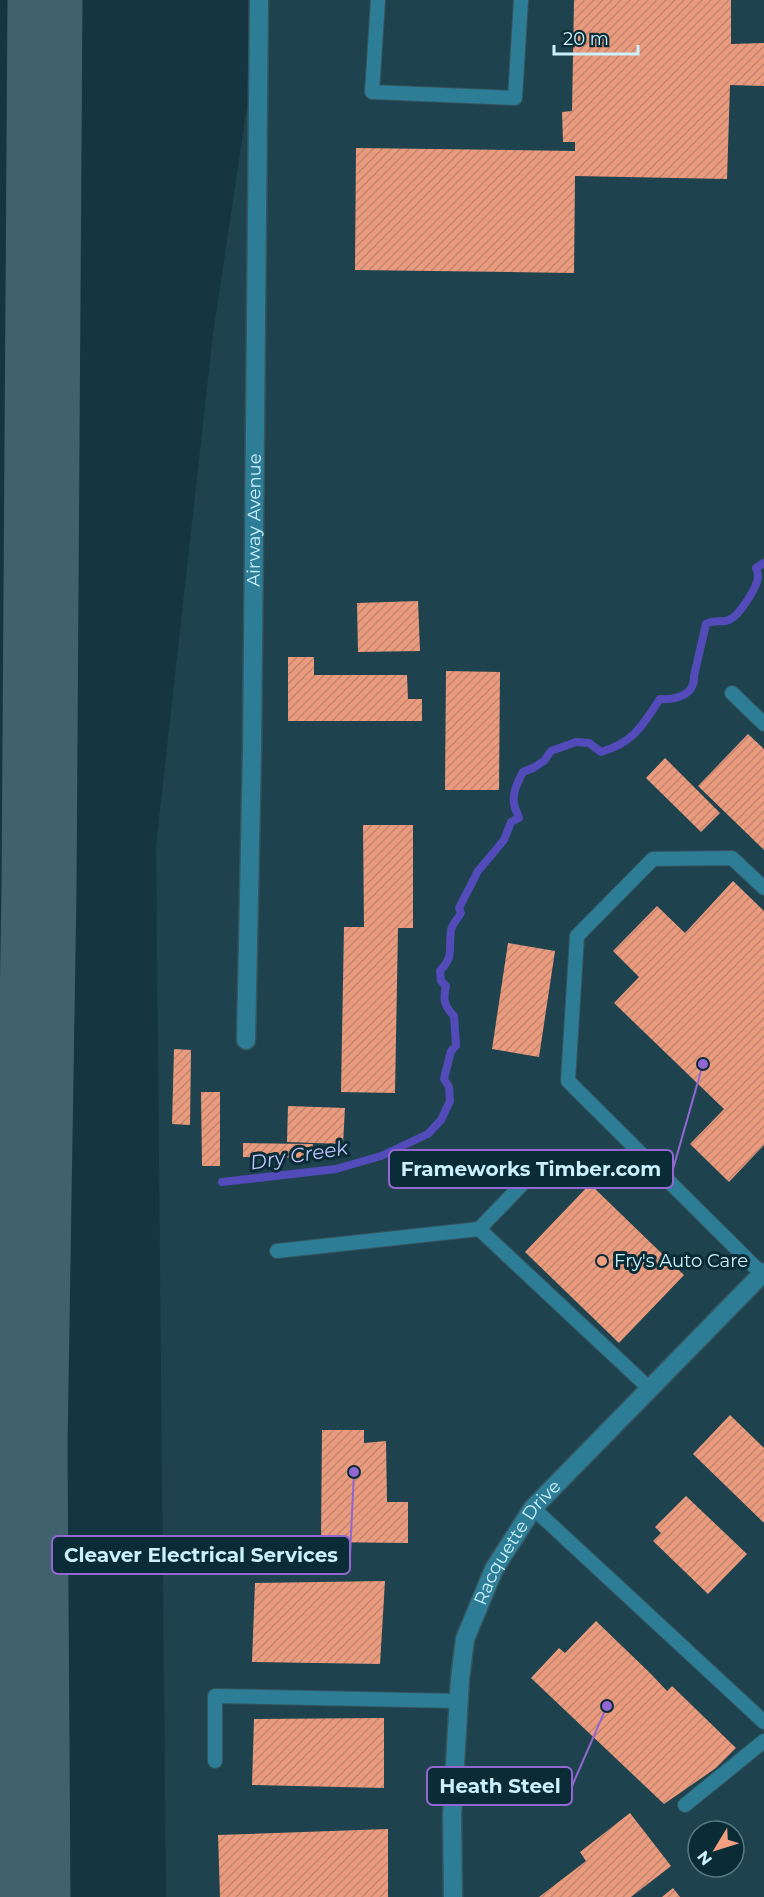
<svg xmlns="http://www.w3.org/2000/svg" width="764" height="1897" font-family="Montserrat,sans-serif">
	<defs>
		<pattern id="building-hatch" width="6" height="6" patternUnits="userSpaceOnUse" patternTransform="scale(1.5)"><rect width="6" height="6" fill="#eb9b7d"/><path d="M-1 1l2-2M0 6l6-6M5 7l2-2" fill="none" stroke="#c08671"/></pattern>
	</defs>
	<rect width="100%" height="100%" fill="#153640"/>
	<!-- built -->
	<path fill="#1e434e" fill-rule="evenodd" d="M263 0H764V1897H166L156 846 213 334ZM698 1831H734V1867H698Z"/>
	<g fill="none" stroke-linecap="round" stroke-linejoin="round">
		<!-- stream -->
		<path stroke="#524bb9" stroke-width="8" d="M222 1182 336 1169 381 1156 428 1134 441 1120 450 1101 449 1087 444 1079 451 1051 456 1046 454 1016C444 1006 443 999 446 986L441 981 440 971C455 954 448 951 451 930 452 925 458 918 461 913L459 908 478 871 504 840 511 822 519 818C518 814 516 811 515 808 511 795 517 783 523 772L533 768 544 761 551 751 576 742 589 743 601 752C634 742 642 726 660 699 676 700 695 695 694 676L706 624C714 619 721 623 729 620 739 616 757 588 758 577 758 575 757 570 756 568L764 563"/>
		<!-- taxiway -->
		<path stroke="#40626d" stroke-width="75" d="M33 1897 30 1447 39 889 45 0"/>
	</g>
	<!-- building -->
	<g fill="url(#building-hatch)">
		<path d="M574 0H731V44L764 43V86L730 85 727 179 575 176 574 273 355 270 356 148 575 151V142H563L562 112 572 111Z"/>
		<path d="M418 601 420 651 358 652 357 603Z"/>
		<path d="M288 657H314V675H407L408 699H422V721H288Z"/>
		<path d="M446 671 500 672 499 790H445Z"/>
		<path d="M748 734 764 749V850L698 786Z"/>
		<path d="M665 758 720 813 701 832 646 778Z"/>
		<path d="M363 825H413V928H398L395 1093 341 1092 344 927H364Z"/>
		<path d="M733 881 764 911V1145L729 1182 690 1144 724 1109 614 1003 639 977 613 951 657 906 685 933Z"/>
		<path d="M508 943 555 951 539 1057 492 1049Z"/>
		<path d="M174 1049 191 1050 190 1125 172 1124Z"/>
		<path d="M201 1092H220V1166H202Z"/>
		<path d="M288 1106 345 1108 343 1144 287 1142Z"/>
		<path d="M243 1143 313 1144V1158L243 1157Z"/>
		<path d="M590 1184 684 1275 619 1343 525 1252Z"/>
		<path d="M730 1415 764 1448V1523L693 1454Z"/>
		<path d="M322 1430H364V1443L386 1441 387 1502H408V1543L321 1542Z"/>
		<path d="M686 1496 747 1554 708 1594 653 1541 661 1533 655 1527Z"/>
		<path d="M385 1581 380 1664 252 1662 255 1583Z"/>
		<path d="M596 1621 651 1674 667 1691 672 1686 736 1748 716 1768 664 1804 531 1678 559 1648 565 1653Z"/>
		<path d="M384 1718V1788L252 1785 254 1719Z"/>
		<path d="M630 1813 671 1866 631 1897H539L586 1861 580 1852Z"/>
		<path d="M388 1829V1897H220L218 1835Z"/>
		<path d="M673 1888 680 1897H662Z"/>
	</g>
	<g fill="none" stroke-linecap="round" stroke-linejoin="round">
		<!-- lane casing -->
		<g stroke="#35545e" stroke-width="16">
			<g id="lane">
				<path d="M378 0 372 92 515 98 521 0"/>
				<path d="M732 693 764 724"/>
				<path d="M479 1229 535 1171"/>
				<path d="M277 1251 479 1229 650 1389"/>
				<path d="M762 1274 568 1081 577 936 653 859 732 858 764 888"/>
				<path d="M533 1508 764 1722"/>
				<path d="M215 1761V1696L458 1701"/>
				<path d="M685 1805 764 1741"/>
			</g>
		</g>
		<!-- street casing -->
		<g stroke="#35545e" stroke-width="21">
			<g id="street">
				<path id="s1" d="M246 1040 252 751 259 0"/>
				<path id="s2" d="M453 1897 452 1816 460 1679 465 1639 494 1569 533 1508 764 1272"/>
			</g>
		</g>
		<!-- lane -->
		<use href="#lane" stroke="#2c7d95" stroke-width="14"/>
		<!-- street -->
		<use href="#street" stroke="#2c7d95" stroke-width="18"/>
	</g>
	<!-- markers -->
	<circle fill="#f2a081" stroke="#092c36" stroke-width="2" cx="602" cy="1261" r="6"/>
	<g text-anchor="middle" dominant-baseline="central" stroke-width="6" stroke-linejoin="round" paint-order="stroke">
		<!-- street labels -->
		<g font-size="18" fill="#ccf1fe" stroke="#092c36">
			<text stroke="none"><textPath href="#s1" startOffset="520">Airway Avenue</textPath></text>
			<text stroke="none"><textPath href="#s2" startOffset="369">Racquette Drive</textPath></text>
		</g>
		<!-- poi labels -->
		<g font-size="18" fill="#ccf1fe" stroke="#092c36" text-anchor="start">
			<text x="614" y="1261">Fry's Auto Care</text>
		</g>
		<!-- water labels -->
		<g font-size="20" font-style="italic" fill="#bfc3fb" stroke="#092c36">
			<text transform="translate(299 1155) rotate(-9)">Dry Creek</text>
		</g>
	</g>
	<!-- callouts -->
	<path fill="none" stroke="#9367d2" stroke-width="2" d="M703 1064L673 1169M354 1472L350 1555M607 1706L572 1786"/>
	<g fill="#9367d2" stroke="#092c36" stroke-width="2">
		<circle cx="703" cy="1064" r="6"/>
		<circle cx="354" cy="1472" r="6"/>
		<circle cx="607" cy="1706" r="6"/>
	</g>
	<g fill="#092c36" stroke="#9367d2" stroke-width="2">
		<rect x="389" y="1150" width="284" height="38" rx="6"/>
		<rect x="52" y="1536" width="298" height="38" rx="6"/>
		<rect x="427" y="1767" width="145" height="38" rx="6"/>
	</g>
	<g font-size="20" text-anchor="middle" font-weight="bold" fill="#ccf1fe">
		<text x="531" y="1176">Frameworks Timber.com</text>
		<text x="201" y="1562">Cleaver Electrical Services</text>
		<text x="500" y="1793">Heath Steel</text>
	</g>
	<!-- north arrow -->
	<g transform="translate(716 1849) rotate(232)"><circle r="28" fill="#092c36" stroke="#577b86" stroke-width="1.5"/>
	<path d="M0-4.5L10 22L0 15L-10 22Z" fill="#f2a081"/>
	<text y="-9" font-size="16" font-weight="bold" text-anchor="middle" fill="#ccf1fe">N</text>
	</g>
	<!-- scale -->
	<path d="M554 45v9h84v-9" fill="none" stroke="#ccf1fe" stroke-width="3"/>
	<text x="563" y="45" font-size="18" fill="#ccf1fe" stroke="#092c36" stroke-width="4.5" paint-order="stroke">20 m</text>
</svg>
